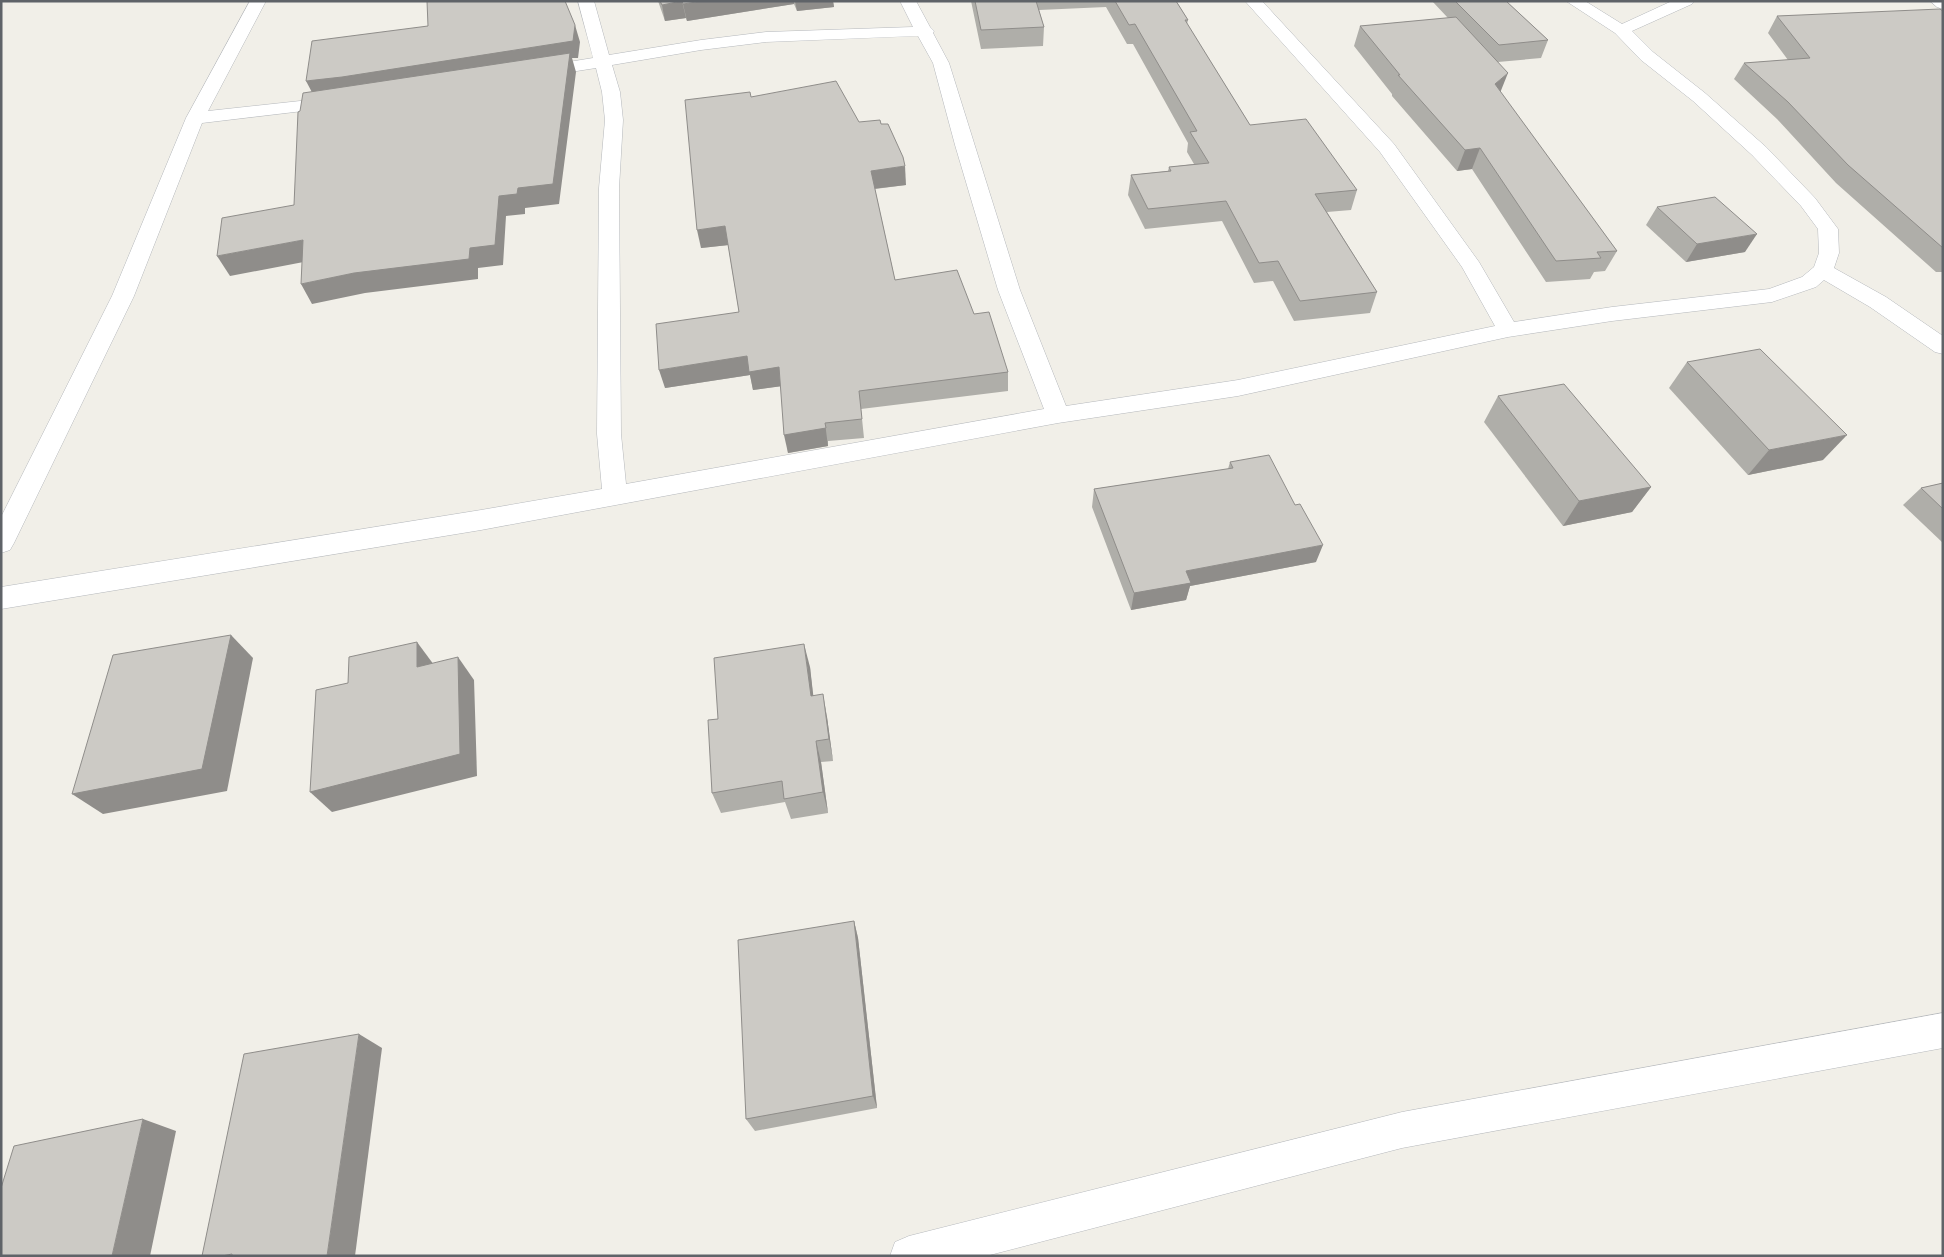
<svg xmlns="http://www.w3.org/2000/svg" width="1944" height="1257" font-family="Lato,sans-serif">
	<rect width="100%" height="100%" fill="#f1efe8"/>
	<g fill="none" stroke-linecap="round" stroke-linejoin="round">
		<!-- street casing -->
		<g stroke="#b5b8bc" stroke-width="1">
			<g id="street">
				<path d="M250 1H266L208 111 337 97 343 98 346 102 343 106 337 107 202 123 134 296 14 543 10 550 1 553V517L112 296 186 118Z"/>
				<path d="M578 1H594L609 55 701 40 766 32 913 27 900 1H916L930 27 934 31 933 33 949 63 1020 290 1066 406 1238 380 1495 326 1462 267 1380 152 1245 1H1262L1394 144 1479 262 1514 322 1612 307 1769 289 1802 277 1814 267 1819 253 1818 229 1801 206 1752 155 1693 101 1641 60 1615 33 1566 1H1585L1622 24 1672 1H1694L1692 4 1632 31 1653 52 1705 93 1766 147 1815 198 1838 229 1839 253 1834 268 1886 297 1943 336V354L1935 352 1870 307 1824 280 1816 287 1772 302 1612 321 1508 337 1238 396 1058 423 481 530 1 609V587L481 510 602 489 597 434 599 188 605 120 602 92 596 68 538 77 532 76 529 72 532 68 538 67 593 58ZM918 36 933 63 955 145 998 290 1044 409 626 484 621 434 619 188 623 120 620 92 612 65 701 50 766 42Z"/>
				<path d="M1930 1H1943V9L1937 7Z"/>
				<path d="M1943 1013V1048L1402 1148 986 1256H890L895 1242 909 1236 1402 1112Z"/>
			</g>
		</g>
		<!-- street -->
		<use href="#street" fill="#fff" fill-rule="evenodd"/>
	</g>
	<!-- wall -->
	<g fill="#afaea9">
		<path d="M658 1H833L834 7 797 11 794 4 687 21 686 18 665 21Z"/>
		<path d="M971 1H1176L1188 20 1187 24 1250 125 1357 190 1351 210 1327 212 1377 292 1370 313 1294 321 1273 281 1254 283 1222 221 1145 229 1128 195 1131 175 1168 171 1169 167 1194 164 1187 152 1188 143 1133 44H1127L1106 7 1039 10 1044 27 1043 46 981 49Z"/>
		<path d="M1432 1H1506L1548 40 1541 58 1498 62 1500 92 1617 251 1605 271 1594 272 1590 279 1546 282 1472 169 1457 171 1392 96V94L1354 46 1360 26 1448 18Z"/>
		<path d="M1943 11V272H1936L1836 183 1777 119 1734 79 1744 63 1788 60 1768 33 1777 16Z"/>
		<path d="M751 97 859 122 906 185 875 189 895 280 974 314 1008 372V391L861 409 864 438 828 441V446L788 453 781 386 753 390 750 375 665 388 739 312 728 245 701 248Z"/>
		<path d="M1657 207 1745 252 1686 262 1646 225Z"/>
		<path d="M1687 362 1823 460 1748 475 1669 388Z"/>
		<path d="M1498 396 1651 487 1632 512 1563 526 1484 422Z"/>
		<path d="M1230 462 1316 562 1190 586 1186 600 1131 610 1092 507 1094 489 1228 469Z"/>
		<path d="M1943 483V543L1903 505 1921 488Z"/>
		<path d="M810 667 813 696 827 717 833 761 821 762 828 813 791 819 785 802 721 813 712 793 718 719Z"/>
		<path d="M854 921 858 938 877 1108 755 1131 746 1119Z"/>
	</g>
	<!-- shaded-wall -->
	<g fill="#8f8d8a">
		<path d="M682 1 686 18 665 21 662 5Z"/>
		<path d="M703 1H794V4L687 21 683 4Z"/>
		<path d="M795 1H833L834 7 797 11Z"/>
		<path d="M575 25 580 42 578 58H572L576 72 559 204 525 208V214L506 216 503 265 478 268V279L365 293 312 304 301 284 470 248 499 196 518 188 315 98 306 81Z"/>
		<path d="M1508 73 1500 93 1495 84Z"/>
		<path d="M1480 148 1472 169 1457 171 1465 150Z"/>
		<path d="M905 166 906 185 872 189 871 171Z"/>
		<path d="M725 226 729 245 701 248 697 230Z"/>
		<path d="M1757 234 1745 252 1686 262 1697 244Z"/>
		<path d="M303 240 314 260 230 276 217 256Z"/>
		<path d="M747 356 779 367 783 386 753 390 750 375 665 388 659 370Z"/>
		<path d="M825 423 828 446 788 453 784 435Z"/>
		<path d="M1847 435 1823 460 1748 475 1769 450Z"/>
		<path d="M1651 487 1632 512 1563 526 1579 501Z"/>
		<path d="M1323 545 1316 562 1190 586 1186 600 1131 610 1134 593 1186 571Z"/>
		<path d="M231 635 253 658 227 791 103 814 72 794Z"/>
		<path d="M417 642 434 665 417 667Z"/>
		<path d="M804 644 810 667 816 719 811 696Z"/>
		<path d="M458 657 474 680 477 776 332 812 310 792Z"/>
		<path d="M823 694 827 717 833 761 829 739Z"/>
		<path d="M816 741 821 762 828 813 823 792Z"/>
		<path d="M854 921 858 938 877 1108 873 1096Z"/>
		<path d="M359 1034 382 1048 355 1256H327Z"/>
		<path d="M143 1119 176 1131 150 1256H112Z"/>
	</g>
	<!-- building -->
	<g fill="#cccac5" stroke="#8f8d8a">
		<path d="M427 1H565L575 25 573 41 342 77 306 81 312 41 428 26Z"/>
		<path d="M660 1H703L683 4 682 1 662 5Z"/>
		<path d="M975 1H1036L1044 27 981 30Z"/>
		<path d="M1115 1H1176L1188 20H1185L1250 125 1306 119 1357 190 1315 194 1377 292 1300 301 1278 261 1259 263 1226 201 1148 209 1131 175 1171 171 1169 167 1209 163 1190 132 1197 131 1135 24 1129 25Z"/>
		<path d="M1455 1H1506L1548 40 1499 45Z"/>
		<path d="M1940 9 1943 11V248L1848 165 1788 102 1744 63 1810 58 1777 16Z"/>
		<path d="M1456 17 1508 73 1495 84 1617 251 1597 252 1601 258 1556 261 1480 148 1465 150 1398 75H1400L1360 26Z"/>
		<path d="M570 53 553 184 518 188 517 194 499 196 495 245 470 248 469 259 354 273 301 284 303 240 217 256 222 218 294 205 298 112 300 111 303 93Z"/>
		<path d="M836 81 859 122 880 120 881 124H888L903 157 905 166 871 171 895 280 957 270 974 314 989 312 1008 372 859 391 862 419 825 423 826 428 784 435 779 367 749 372 747 356 659 370 656 324 739 312 725 226 697 230 685 100 750 92 751 97Z"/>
		<path d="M1715 197 1757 234 1697 244 1657 207Z"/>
		<path d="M1760 349 1847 435 1769 450 1687 362Z"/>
		<path d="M1564 384 1651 487 1579 501 1498 396Z"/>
		<path d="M1269 455 1295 505 1300 504 1323 545 1186 571 1191 583 1134 593 1094 489 1233 468 1230 462Z"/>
		<path d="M1943 483V509L1921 488Z"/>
		<path d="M231 635 202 769 72 794 113 655Z"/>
		<path d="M417 642V667L458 657 460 754 310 792 316 690 348 683 349 657Z"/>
		<path d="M804 644 811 696 823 694 829 739 816 741 823 792 784 799 782 781 712 793 708 720 718 719 714 658Z"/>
		<path d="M854 921 873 1096 746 1119 738 940Z"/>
		<path d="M359 1034 327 1256H232V1254L222 1256H202L244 1054Z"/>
		<path d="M143 1119 112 1256H1V1188L14 1146Z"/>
	</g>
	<!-- border -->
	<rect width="1944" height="1257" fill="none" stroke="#5f6368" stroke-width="5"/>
</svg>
